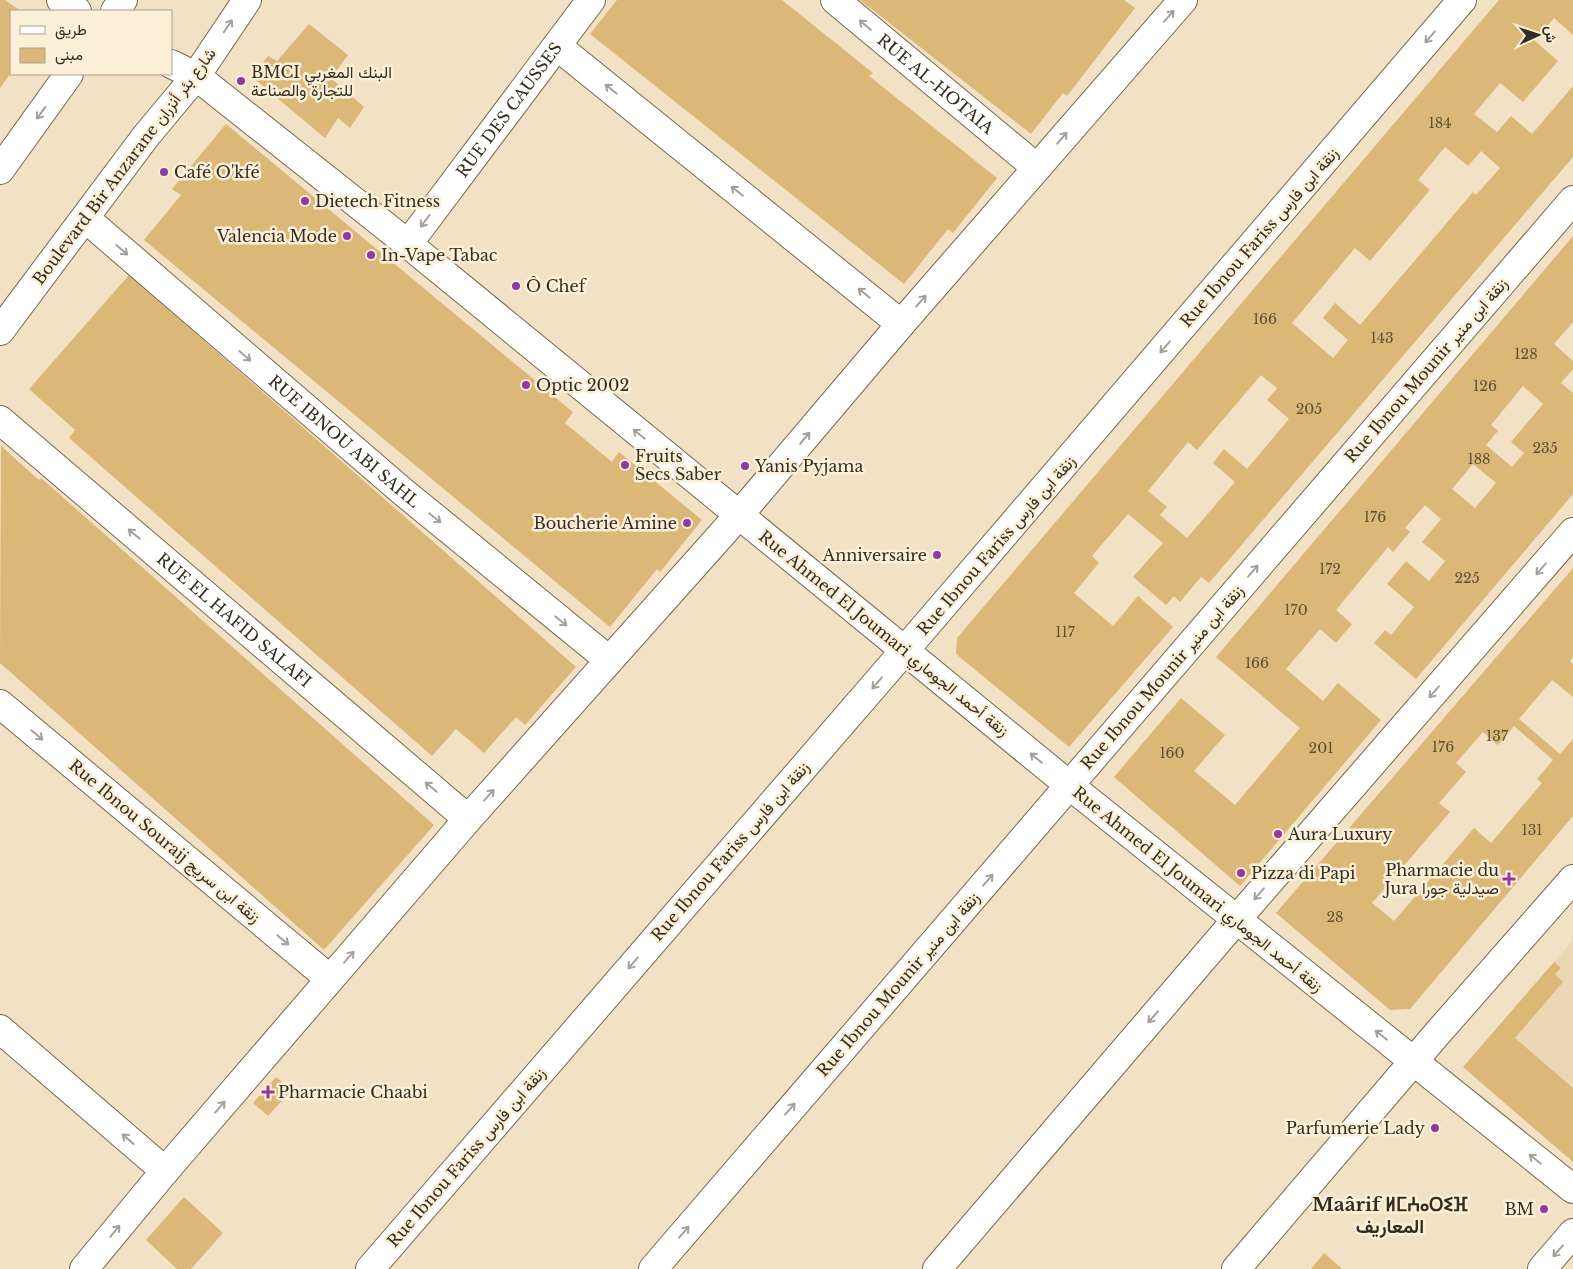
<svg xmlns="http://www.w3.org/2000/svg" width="1573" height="1269" font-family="'Libre Baskerville',Vazirmatn,'Noto Sans Tifinagh',serif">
	<rect width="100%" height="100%" fill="#f2e1c4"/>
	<!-- built -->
	<path fill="#ebd7b3" d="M1573 940V1162L1500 1025Z"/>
	<!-- building -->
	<g fill="#dbb877" fill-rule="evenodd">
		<path d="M0 0H5L21 11H11V73L0 88Z"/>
		<path d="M617 0H782L873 73 869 76 997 178 953 233 948 229 904 284 590 34Z"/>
		<path d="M860 0H1124L1135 8 1067 96 1063 93 1031 134Z"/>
		<path d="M1499 0H1573V35L1554 18 1535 41 1558 61 1523 102 1500 83 1474 114 1497 132 1511 116 1532 134 1573 86V157L1209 583 1201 577 1180 602 1174 596 1166 605 1133 577 1163 543 1128 514 1092 556 1099 563 1074 593 1113 626 1138 596 1173 627 1069 747 956 654 957 638ZM1445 147 1468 166 1481 151 1500 168 1476 195 1473 192 1360 325 1335 303 1323 318 1348 340 1333 358 1292 323 1355 248 1370 261 1430 190 1418 180ZM1261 375 1277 388 1267 400 1289 419 1247 469 1224 449 1213 463 1235 482 1187 538 1160 515 1167 507 1148 491 1188 442 1197 450Z"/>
		<path d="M309 24 348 55 331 78 364 107 350 128 338 118 325 138 252 77 268 56 277 61Z"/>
		<path d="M226 124 573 412 565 423 612 462 619 452 702 520 660 572 657 569 610 627 144 240 181 195 172 189Z"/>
		<path d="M1573 236V322L1554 344 1573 361V369L1561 383 1573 393V494L1416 679 1374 643 1385 630 1391 635 1414 607 1387 584 1406 561 1429 581 1445 561 1422 542 1441 519 1425 505 1405 528 1410 532 1393 552 1388 547 1336 610 1352 624 1336 643 1320 629 1286 669 1323 701 1338 683 1381 720 1240 886 1114 777 1181 698 1225 735 1194 771 1235 805 1300 728 1216 657ZM1523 386 1543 404 1511 442 1524 453 1512 467 1486 445 1498 431 1491 425ZM1473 464 1496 483 1475 508 1452 489Z"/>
		<path d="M129 275 576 667 525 725 516 717 484 753 456 729 432 756 69 438 75 430 29 389Z"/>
		<path d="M1 446 39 480 41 478 434 825 324 950 0 663Z"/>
		<path d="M1573 568V657L1570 661 1573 664V697L1552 680 1519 719 1560 754 1573 739V816L1410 1009 1390 1010 1276 913ZM1514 726 1553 760 1537 779 1542 783 1491 843 1474 828 1394 921 1372 903 1450 812 1439 803 1466 772 1456 763 1483 732 1498 745Z"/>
		<path d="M1554 962 1561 968 1555 974 1563 982 1515 1038 1573 1088V1162L1463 1067Z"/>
		<path d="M276 1077 292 1090 268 1116 253 1103Z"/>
		<path d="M184 1197 223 1233 191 1269H177L146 1240Z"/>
		<path d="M1324 1253 1342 1269H1311Z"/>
	</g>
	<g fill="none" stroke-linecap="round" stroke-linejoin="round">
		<!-- street casing -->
		<g stroke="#76674d" stroke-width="30">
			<g id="street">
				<path d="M61 0 77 11"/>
				<path id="s1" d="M835 0 1037 168"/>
				<path d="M557 46 901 324"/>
				<path id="s2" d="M85 218 402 491 609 660"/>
				<path id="s3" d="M408 244 591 0"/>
				<path id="s4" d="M0 420 468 819"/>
				<path d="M0 704 330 979"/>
				<path d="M0 1029 165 1171"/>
				<path d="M84 1269 165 1171 468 819 739 515 901 324 1183 0"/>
				<path d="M370 1269 905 650 1462 0"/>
				<path d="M653 1269 1573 200"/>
				<path d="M937 1269 1237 919 1573 532"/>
				<path d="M1236 1269 1436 1035 1573 879"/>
				<path d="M1542 1269 1573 1233"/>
			</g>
		</g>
		<!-- secondary casing -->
		<g stroke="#76674d" stroke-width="30">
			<g id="secondary">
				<path d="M115 11 123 0"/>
				<path d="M171 64 196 76 408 244 1069 785 1573 1189"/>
				<path d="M0 170 69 74"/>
				<path d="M0 331 146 136 196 76 247 0"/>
			</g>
		</g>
		<!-- street -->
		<use href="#street" stroke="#fff" stroke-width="28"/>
		<!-- secondary -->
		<use href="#secondary" stroke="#fff" stroke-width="28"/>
	</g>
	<!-- one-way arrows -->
	<defs><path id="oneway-shaft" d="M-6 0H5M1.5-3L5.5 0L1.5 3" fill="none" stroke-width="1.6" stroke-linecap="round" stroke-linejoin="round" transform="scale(1.25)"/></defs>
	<g stroke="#a3a09b">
		<use href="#oneway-shaft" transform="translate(1169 16) rotate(-49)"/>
		<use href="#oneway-shaft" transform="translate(865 25) rotate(-140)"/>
		<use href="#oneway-shaft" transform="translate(228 26) rotate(-56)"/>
		<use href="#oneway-shaft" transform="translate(1430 37) rotate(131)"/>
		<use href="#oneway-shaft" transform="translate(611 89) rotate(-141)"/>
		<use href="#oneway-shaft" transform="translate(41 113) rotate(126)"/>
		<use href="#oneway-shaft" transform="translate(1062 138) rotate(-49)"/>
		<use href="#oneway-shaft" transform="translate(737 191) rotate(-141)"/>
		<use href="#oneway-shaft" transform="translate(425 221) rotate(127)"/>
		<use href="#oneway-shaft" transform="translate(122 250) rotate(41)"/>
		<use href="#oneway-shaft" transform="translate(864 293) rotate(-141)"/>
		<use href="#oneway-shaft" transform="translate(921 301) rotate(-49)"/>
		<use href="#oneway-shaft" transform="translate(1165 347) rotate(131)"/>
		<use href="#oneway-shaft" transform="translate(245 356) rotate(41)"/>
		<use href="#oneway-shaft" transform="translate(639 434) rotate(-141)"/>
		<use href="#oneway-shaft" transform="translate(805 438) rotate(-50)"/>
		<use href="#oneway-shaft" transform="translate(435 518) rotate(39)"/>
		<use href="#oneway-shaft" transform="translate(134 534) rotate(-140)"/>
		<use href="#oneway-shaft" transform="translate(1541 569) rotate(131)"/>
		<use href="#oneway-shaft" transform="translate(1253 571) rotate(-49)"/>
		<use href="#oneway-shaft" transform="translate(561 621) rotate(39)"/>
		<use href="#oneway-shaft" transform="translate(877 683) rotate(131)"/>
		<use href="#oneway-shaft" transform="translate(1434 692) rotate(131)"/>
		<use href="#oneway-shaft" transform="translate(37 735) rotate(40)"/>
		<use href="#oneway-shaft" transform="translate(1036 758) rotate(-140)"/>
		<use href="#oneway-shaft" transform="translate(431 787) rotate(-140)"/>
		<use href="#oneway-shaft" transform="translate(489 795) rotate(-48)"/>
		<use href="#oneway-shaft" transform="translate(988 880) rotate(-49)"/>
		<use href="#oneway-shaft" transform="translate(1259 894) rotate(131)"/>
		<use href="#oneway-shaft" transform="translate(283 940) rotate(40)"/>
		<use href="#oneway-shaft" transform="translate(349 957) rotate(-49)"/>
		<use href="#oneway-shaft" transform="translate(633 963) rotate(131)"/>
		<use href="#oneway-shaft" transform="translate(1153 1017) rotate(131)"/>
		<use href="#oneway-shaft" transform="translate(1381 1035) rotate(-141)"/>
		<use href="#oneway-shaft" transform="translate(220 1107) rotate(-49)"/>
		<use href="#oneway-shaft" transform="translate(790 1109) rotate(-49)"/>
		<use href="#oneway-shaft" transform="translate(128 1139) rotate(-139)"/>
		<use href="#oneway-shaft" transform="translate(1535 1159) rotate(-141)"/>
		<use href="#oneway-shaft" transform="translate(115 1231) rotate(-51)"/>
		<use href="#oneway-shaft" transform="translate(684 1232) rotate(-49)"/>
		<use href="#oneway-shaft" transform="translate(1558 1251) rotate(131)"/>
	</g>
	<!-- markers -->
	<g fill="#9338a3" stroke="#fcefd7" stroke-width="2">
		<circle cx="241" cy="81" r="5"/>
		<circle cx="164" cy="172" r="5"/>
		<circle cx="305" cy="201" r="5"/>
		<circle cx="347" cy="236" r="5"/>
		<circle cx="371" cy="255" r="5"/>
		<circle cx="516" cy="286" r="5"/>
		<circle cx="526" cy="385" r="5"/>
		<circle cx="625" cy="465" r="5"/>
		<circle cx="745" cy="466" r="5"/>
		<circle cx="687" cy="523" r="5"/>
		<circle cx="937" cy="555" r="5"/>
		<circle cx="1278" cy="834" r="5"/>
		<circle cx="1241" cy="873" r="5"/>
		<path d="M1506.5 871.5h5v5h5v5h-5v5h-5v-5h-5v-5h5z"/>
		<path d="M265.5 1084.5h5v5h5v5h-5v5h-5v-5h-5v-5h5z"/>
		<circle cx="1435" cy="1128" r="5"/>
		<circle cx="1544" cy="1209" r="5"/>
	</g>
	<g text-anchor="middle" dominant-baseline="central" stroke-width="5" stroke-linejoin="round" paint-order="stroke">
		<!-- number labels -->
		<g font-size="14" fill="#5c4f36">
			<text x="1440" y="123">184</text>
			<text x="1265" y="319">166</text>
			<text x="1382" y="338">143</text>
			<text x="1526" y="354">128</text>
			<text x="1485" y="386">126</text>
			<text x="1309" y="409">205</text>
			<text x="1545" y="448">235</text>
			<text x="1479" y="459">188</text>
			<text x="1375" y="517">176</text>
			<text x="1330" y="569">172</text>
			<text x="1467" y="578">225</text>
			<text x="1296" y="610">170</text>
			<text x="1065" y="632">117</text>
			<text x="1257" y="663">166</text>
			<text x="1497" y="736">137</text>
			<text x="1443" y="747">176</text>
			<text x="1321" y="748">201</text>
			<text x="1172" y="753">160</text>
			<text x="1532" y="830">131</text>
			<text x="1335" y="917">28</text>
		</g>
		<!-- poi labels -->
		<g font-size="16" fill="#322c21" stroke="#fcefd7" text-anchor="start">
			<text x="251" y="72">BMCI البنك المغربي<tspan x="251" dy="18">للتجارة والصناعة</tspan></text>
			<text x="174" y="172">Café O'kfé</text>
			<text x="315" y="201">Dietech Fitness</text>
			<text x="337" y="236" text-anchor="end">Valencia Mode</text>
			<text x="381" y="255">In-Vape Tabac</text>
			<text x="526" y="286">Ô Chef</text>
			<text x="536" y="385">Optic 2002</text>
			<text x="635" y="456">Fruits<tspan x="635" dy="18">Secs Saber</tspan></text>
			<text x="755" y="466">Yanis Pyjama</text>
			<text x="677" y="523" text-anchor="end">Boucherie Amine</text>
			<text x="927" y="555" text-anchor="end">Anniversaire</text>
			<text x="1288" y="834">Aura Luxury</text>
			<text x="1499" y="870" text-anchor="end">Pharmacie du<tspan x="1499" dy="18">Jura صيدلية جورا</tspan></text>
			<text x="1251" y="873">Pizza di Papi</text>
			<text x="278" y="1092">Pharmacie Chaabi</text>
			<text x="1425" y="1128" text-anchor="end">Parfumerie Lady</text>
			<text x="1534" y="1209" text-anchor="end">BM</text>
		</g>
		<!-- street labels -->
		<g font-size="16" fill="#322c21" stroke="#fcefd7">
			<text stroke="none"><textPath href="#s1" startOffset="131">RUE AL-HOTAIA</textPath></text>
			<text stroke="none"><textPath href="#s3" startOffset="168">RUE DES CAUSSES</textPath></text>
			<text transform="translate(124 166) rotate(-53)">Boulevard Bir Anzarane شارع بئر أنزران</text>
			<text transform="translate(1259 237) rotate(-49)">Rue Ibnou Fariss زنقة ابن فارس</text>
			<text transform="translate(1426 370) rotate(-49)">Rue Ibnou Mounir زنقة ابن منير</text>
			<text stroke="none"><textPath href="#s2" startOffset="342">RUE IBNOU ABI SAHL</textPath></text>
			<text transform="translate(996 545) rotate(-49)">Rue Ibnou Fariss زنقة ابن فارس</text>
			<text stroke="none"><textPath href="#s4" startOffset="308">RUE EL HAFID SALAFI</textPath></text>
			<text transform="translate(884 633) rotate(39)">Rue Ahmed El Joumari زنقة أحمد الجوماري</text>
			<text transform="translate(1162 677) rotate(-49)">Rue Ibnou Mounir زنقة ابن منير</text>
			<text transform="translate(165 841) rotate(40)">Rue Ibnou Souraij زنقة ابن سريج</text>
			<text transform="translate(730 851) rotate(-49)">Rue Ibnou Fariss زنقة ابن فارس</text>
			<text transform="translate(1198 889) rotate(39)">Rue Ahmed El Joumari زنقة أحمد الجوماري</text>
			<text transform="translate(898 984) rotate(-49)">Rue Ibnou Mounir زنقة ابن منير</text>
			<text transform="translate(466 1157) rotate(-49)">Rue Ibnou Fariss زنقة ابن فارس</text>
		</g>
		<!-- quarter labels -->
		<g font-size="19" font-weight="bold" fill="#322c21" stroke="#fcefd7">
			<text x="1390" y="1204">Maârif ⵍⵎⵄⴰⵔⵉⴼ<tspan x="1390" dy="22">المعاريف</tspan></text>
		</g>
	</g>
	<!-- legend -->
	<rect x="10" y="10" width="162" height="65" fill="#fcefd7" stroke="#aba18e"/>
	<rect x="20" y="26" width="25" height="8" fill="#ffffff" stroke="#aba18e"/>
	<text x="55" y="35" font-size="15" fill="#322c21">طريق</text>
	<rect x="20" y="48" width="25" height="15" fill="#dbb877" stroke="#aba18e"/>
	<text x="55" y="60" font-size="15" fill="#322c21">مبنى</text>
	<!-- north arrow -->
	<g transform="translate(1538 35) rotate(87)" stroke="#fcefd7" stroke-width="4" paint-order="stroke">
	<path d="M0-4L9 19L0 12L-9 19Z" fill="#322c21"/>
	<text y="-8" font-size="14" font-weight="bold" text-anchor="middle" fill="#322c21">ش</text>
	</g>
</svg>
